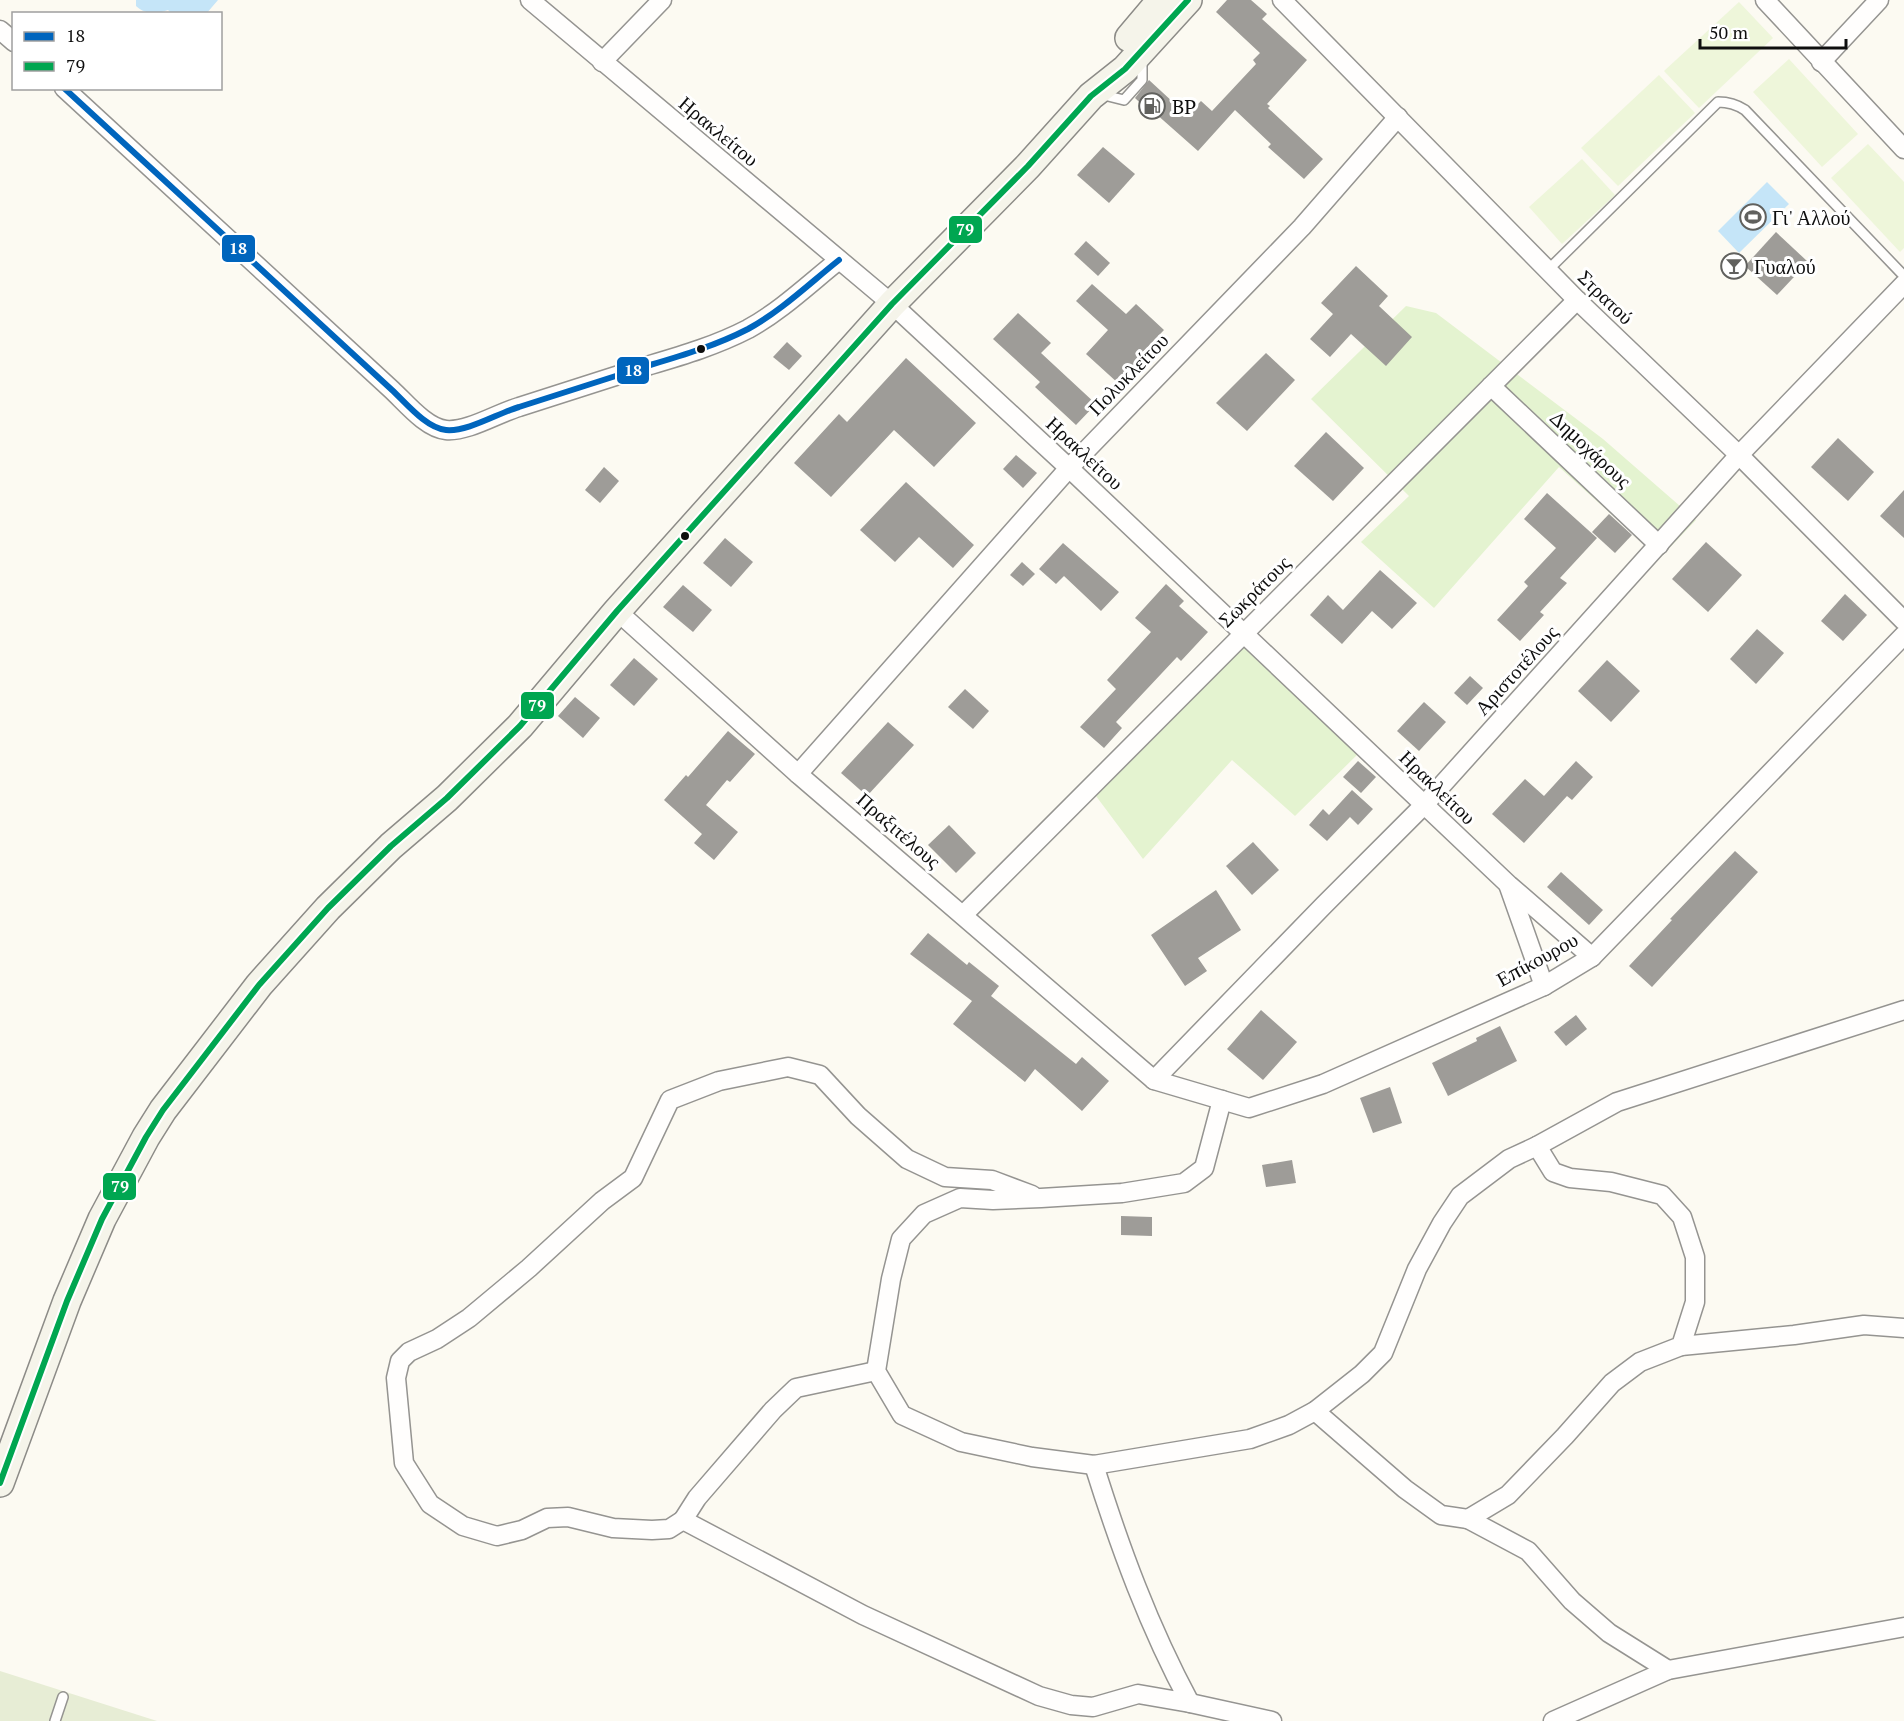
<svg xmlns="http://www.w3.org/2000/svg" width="1904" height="1721" font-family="'PT Serif',serif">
	<rect width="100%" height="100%" fill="#fcfaf2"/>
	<!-- green -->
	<g fill="#e4f3d0">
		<path d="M1406 306 1436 313 1603 439 1696 520 1660 558 1559 467 1434 608 1361 542 1409 496 1311 399Z"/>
		<path d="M1254 637 1315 690 1302 703 1359 753 1295 816 1232 760 1143 859 1096 796Z"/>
	</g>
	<!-- cemetery -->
	<path fill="#e7edd5" d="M0 1671 157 1721H0Z"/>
	<!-- pitch -->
	<g fill="#eef6da">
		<path d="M1739 2 1773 38 1699 108 1664 71Z"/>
		<path d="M1789 59 1858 134 1822 167 1753 92Z"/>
		<path d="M1659 75 1695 113 1618 186 1581 148Z"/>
		<path d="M1868 144 1904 182V248L1900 252 1831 178Z"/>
		<path d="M1582 159 1615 195 1562 244 1529 207Z"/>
	</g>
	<!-- water -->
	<g fill="#c5e5f8">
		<path d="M136 0H218L206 14 171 13 168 10C156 14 146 15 136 6Z"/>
		<path d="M1767 182 1789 204 1739 253 1718 231Z"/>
	</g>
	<!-- building -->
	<g fill="#9e9c98">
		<path d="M1227 0H1251L1267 14 1262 19 1307 60 1267 104 1270 106 1268 108 1323 159 1304 179 1268 147 1271 144 1235 110 1198 151 1155 113 1153 115 1135 98 1149 80 1187 115 1201 101 1212 111 1256 64 1253 60 1260 53 1216 12Z"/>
		<path d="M1103 147 1135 174 1109 203 1077 175Z"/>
		<path d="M1776 232 1808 262 1777 295 1745 266Z"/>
		<path d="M1086 241 1110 263 1098 276 1074 254Z"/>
		<path d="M1356 266 1388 296 1379 306 1412 337 1386 366 1351 334 1330 357 1310 339 1333 314 1321 303Z"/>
		<path d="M1092 284 1126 314 1136 304 1164 330 1136 359 1139 362 1119 384 1086 354 1108 330 1076 301Z"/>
		<path d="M1018 313 1051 343 1041 353 1096 404 1076 425 1035 387 1040 382 993 339Z"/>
		<path d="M787 342 802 356 789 370 773 357Z"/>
		<path d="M1266 353 1295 380 1247 431 1216 403Z"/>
		<path d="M906 358 976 423 934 467 894 430 831 497 794 463 839 414 847 422Z"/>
		<path d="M1326 432 1364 468 1333 501 1294 466Z"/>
		<path d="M1838 438 1874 472 1848 501 1811 467Z"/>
		<path d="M1016 455 1037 473 1023 488 1003 469Z"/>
		<path d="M604 467 619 481 600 503 585 490Z"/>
		<path d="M906 482 974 545 953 568 919 537 895 562 860 530Z"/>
		<path d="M1904 490V538L1880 516Z"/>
		<path d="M1547 493 1597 538 1560 578 1567 583 1540 612 1544 615 1520 641 1497 620 1528 586 1524 582 1556 548 1524 519Z"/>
		<path d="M1609 514 1632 535 1615 553 1592 532Z"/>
		<path d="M725 538 753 562 731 587 703 563Z"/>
		<path d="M1706 542 1742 575 1708 612 1672 579Z"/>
		<path d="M1063 543 1119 592 1101 611 1064 576 1056 584 1039 569Z"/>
		<path d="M1022 562 1035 574 1023 586 1010 575Z"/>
		<path d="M1380 570 1417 603 1392 629 1372 611 1342 644 1310 615 1328 595 1343 610Z"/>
		<path d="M1166 584 1184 601 1179 606 1208 632 1181 661 1177 657 1116 722 1122 728 1104 748 1080 727 1116 689 1107 680 1151 632 1135 618Z"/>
		<path d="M683 585 712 610 693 632 663 607Z"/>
		<path d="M1845 594 1867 615 1843 641 1821 621Z"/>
		<path d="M1757 629 1784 653 1756 684 1730 659Z"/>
		<path d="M634 658 658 679 634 706 610 685Z"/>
		<path d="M1607 660 1640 691 1611 722 1578 691Z"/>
		<path d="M1470 676 1483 688 1467 705 1454 693Z"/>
		<path d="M965 689 989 711 973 729 948 707Z"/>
		<path d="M575 697 600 718 583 738 558 716Z"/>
		<path d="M1424 702 1446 722 1419 751 1397 731Z"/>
		<path d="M888 722 914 745 867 796 841 773Z"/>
		<path d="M728 731 755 754 730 782 727 780 706 805 738 832 714 860 694 843 702 834 664 800 686 775 688 777Z"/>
		<path d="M1358 761 1376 777 1361 793 1343 777Z"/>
		<path d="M1576 761 1593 777 1572 800 1567 796 1524 843 1492 814 1525 779 1544 796Z"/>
		<path d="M1352 790 1373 809 1358 825 1350 817 1327 841 1309 825 1323 809 1329 815Z"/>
		<path d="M949 825 976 853 956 873 928 845Z"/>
		<path d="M1253 842 1279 870 1252 895 1226 866Z"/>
		<path d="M1735 851 1758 872 1652 987 1629 966 1672 920 1670 919Z"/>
		<path d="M1561 872 1603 910 1589 925 1547 887Z"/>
		<path d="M1216 890 1241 930 1198 958 1207 971 1185 986 1151 935Z"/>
		<path d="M928 933 967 965 969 962 999 986 991 996 1076 1064 1082 1057 1109 1081 1082 1111 1035 1069 1025 1082 953 1024 972 1001 910 954Z"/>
		<path d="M1261 1010 1297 1042 1263 1080 1227 1049Z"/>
		<path d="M1576 1015 1587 1029 1566 1046 1554 1032Z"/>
		<path d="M1500 1026 1517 1061 1448 1096 1432 1063 1477 1041 1476 1038Z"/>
		<path d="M1390 1087 1402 1123 1373 1133 1360 1098Z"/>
		<path d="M1292 1160 1296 1183 1266 1187 1262 1165Z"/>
		<path d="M1121 1216 1152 1217V1236L1121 1235Z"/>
	</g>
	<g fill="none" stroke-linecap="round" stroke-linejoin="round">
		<!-- lane casing -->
		<g stroke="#959491" stroke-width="12">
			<g id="lane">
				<path d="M1100 94 1124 100 1142 80V58"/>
				<path d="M1548 270 1718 102C1729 102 1736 104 1745 110L1904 276"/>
				<path d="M55 1721 63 1697"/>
			</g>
		</g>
		<!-- street casing -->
		<g stroke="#959491" stroke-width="21">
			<g id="street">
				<path d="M530 0 892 304 1069 468 1509 885 1592 957"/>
				<path d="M1282 0 1577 300 1739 455 1904 621"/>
				<path d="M1765 0 1904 149"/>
				<path d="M0 30 14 42"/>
				<path d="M602 62 662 0"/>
				<path d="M1821 62 1879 0"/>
				<path d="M64 88 392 390C406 403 426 428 446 430 468 432 498 413 519 407 563 393 606 379 650 365 684 355 717 345 748 329 781 311 810 283 839 260"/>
				<path d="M1491 386 1659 545"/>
				<path d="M617 611 798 774 1154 1080 1249 1108 1323 1084 1544 986 1592 957 1904 635"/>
				<path d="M798 774 1069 468 1302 227 1398 117"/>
				<path d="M1509 887 1544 986"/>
				<path d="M963 915 1577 300"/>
				<path d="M1154 1080 1324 905 1424 805 1739 455 1904 284"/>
				<path d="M1222 1100 1204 1168 1184 1183 1122 1193 1041 1198 993 1200 960 1198 924 1214 901 1239 891 1279 876 1371 902 1415 961 1442 1032 1457 1094 1465 1250 1439 1289 1425 1315 1411 1362 1374 1383 1353 1417 1269 1442 1223 1460 1196 1509 1159 1537 1146"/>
				<path d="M1681 1346 1794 1335 1864 1325 1904 1328"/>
				<path d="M876 1371 796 1388 773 1410 697 1498 683 1520 863 1615 1039 1696 1071 1705 1093 1707 1138 1694 1190 1703C1149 1627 1120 1548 1094 1465"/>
				<path d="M1315 1411 1405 1489 1441 1515 1468 1519 1508 1495 1565 1436 1612 1383 1640 1362 1681 1346 1695 1302V1257L1682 1217 1662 1195 1611 1182 1570 1178 1553 1172 1537 1146 1617 1102 1904 1010"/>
				<path d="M1468 1519 1528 1551 1572 1601 1609 1633 1668 1670"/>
				<path d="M683 1520 669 1529 652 1530 613 1528 568 1517 547 1518 522 1530 497 1536 463 1526 430 1504 404 1463 396 1378 400 1361 409 1352 437 1339 469 1318 529 1268 602 1201 633 1178 670 1100 719 1081 788 1067 820 1075 858 1116 907 1159 945 1177 992 1180 1032 1195"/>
				<path d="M1190 1703 1272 1721"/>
				<path d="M1553 1721 1668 1670 1904 1627"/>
			</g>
		</g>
		<!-- secondary casing -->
		<g stroke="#8c8b87" stroke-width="30">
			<g id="secondary">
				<path d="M1129 38 1161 0"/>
				<path d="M0 1483 67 1301 102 1219 146 1137 163 1110 259 985 328 908 391 846 447 798 520 726 617 611 892 304 1028 166 1091 96 1125 69 1188 0"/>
			</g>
		</g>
		<!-- lane -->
		<use href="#lane" stroke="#fffefd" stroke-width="9"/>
		<!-- street -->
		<use href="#street" stroke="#fffefd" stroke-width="18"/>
		<!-- secondary -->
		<use href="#secondary" stroke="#f5f4ea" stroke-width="27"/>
		<!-- bus-1 casing -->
		<g stroke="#fff" stroke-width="10">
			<path id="bus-1" d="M64 88 392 390C406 403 426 428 446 430 468 432 498 413 519 407 563 393 606 379 650 365 684 355 717 345 748 329 781 311 810 283 839 260"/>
		</g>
		<!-- bus-2 casing -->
		<g stroke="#fff" stroke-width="10">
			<path id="bus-2" d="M0 1483 67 1301 102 1219 146 1137 163 1110 259 985 328 908 391 846 447 798 520 726 617 611 892 304 1028 166 1091 96 1125 69 1188 0"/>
		</g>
		<!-- bus-1 -->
		<use href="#bus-1" stroke="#0065bd" stroke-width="6"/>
		<!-- bus-2 -->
		<use href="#bus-2" stroke="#00a651" stroke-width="6"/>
	</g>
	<!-- icons -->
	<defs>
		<g id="fuel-ring" transform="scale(1.35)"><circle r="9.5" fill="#fff" stroke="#61615e" stroke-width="1.5"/><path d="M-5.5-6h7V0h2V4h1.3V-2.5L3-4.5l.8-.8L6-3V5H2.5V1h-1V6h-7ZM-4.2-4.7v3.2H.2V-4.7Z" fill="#61615e"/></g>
		<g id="stadium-ring" transform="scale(1.35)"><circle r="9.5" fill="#fff" stroke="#61615e" stroke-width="1.5"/><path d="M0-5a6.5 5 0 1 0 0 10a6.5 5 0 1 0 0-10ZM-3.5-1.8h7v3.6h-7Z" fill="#61615e"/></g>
		<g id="bar-ring" transform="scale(1.35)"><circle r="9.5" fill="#fff" stroke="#61615e" stroke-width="1.5"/><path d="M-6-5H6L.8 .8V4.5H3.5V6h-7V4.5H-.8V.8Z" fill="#61615e"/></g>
	</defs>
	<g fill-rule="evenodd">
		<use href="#fuel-ring" x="1152" y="106"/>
		<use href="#stadium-ring" x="1753" y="217"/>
		<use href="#bar-ring" x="1734" y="266"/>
	</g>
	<!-- markers -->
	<g fill="#0e0e0e" stroke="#fff" stroke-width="2">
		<circle cx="701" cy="349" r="5"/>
		<circle cx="685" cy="536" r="5"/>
	</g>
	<g text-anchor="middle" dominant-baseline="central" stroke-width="6" stroke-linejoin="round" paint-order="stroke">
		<!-- poi labels -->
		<g font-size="20" fill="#0e0e0e" stroke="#fff" text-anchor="start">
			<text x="1172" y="106">BP</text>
			<text x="1772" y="217">Γι' Αλλού</text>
			<text x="1754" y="266">Γυαλού</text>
		</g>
		<!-- street labels -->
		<g font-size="20" fill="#0e0e0e" stroke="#fff">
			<text transform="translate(719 131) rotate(40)">Ηρακλείτου</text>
			<text transform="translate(1606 297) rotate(44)">Στρατού</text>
			<text transform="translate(1128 374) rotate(-46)">Πολυκλείτου</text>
			<text transform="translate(1591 449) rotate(43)">Δημοχάρους</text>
			<text transform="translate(1085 453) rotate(43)">Ηρακλείτου</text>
			<text transform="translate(1254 591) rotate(-45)">Σωκράτους</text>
			<text transform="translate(1516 670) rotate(-48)">Αριστοτέλους</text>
			<text transform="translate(1438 787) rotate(44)">Ηρακλείτου</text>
			<text transform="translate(899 830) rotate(41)">Πραξιτέλους</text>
			<text transform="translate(1537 959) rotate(-29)">Επίκουρου</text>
		</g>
	</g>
	<g stroke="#fff" stroke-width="2">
		<rect x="948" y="215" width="35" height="29" rx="6" fill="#00a651"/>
		<rect x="221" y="234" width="35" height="29" rx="6" fill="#0065bd"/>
		<rect x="616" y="356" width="34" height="29" rx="6" fill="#0065bd"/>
		<rect x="520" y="691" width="35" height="29" rx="6" fill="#00a651"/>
		<rect x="102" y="1172" width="35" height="29" rx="6" fill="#00a651"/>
	</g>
	<g font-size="16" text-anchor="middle" font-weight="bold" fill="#fff">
		<text x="965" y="235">79</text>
		<text x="238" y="254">18</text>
		<text x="633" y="376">18</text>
		<text x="537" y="711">79</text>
		<text x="120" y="1192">79</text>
	</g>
	<!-- legend -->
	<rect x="12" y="12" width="210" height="78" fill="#ffffff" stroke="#9f9f9f" stroke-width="1.5"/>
	<rect x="24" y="32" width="30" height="9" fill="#0065bd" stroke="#9f9f9f" stroke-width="1.5"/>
	<text x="66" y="42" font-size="18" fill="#0e0e0e">18</text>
	<rect x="24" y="62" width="30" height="9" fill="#00a651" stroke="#9f9f9f" stroke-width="1.5"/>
	<text x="66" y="72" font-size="18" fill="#0e0e0e">79</text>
	<!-- scale -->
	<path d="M1700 39v9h146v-9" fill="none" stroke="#0e0e0e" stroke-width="3"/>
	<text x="1709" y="39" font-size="18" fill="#0e0e0e" stroke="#ffffff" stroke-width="4.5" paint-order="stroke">50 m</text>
</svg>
